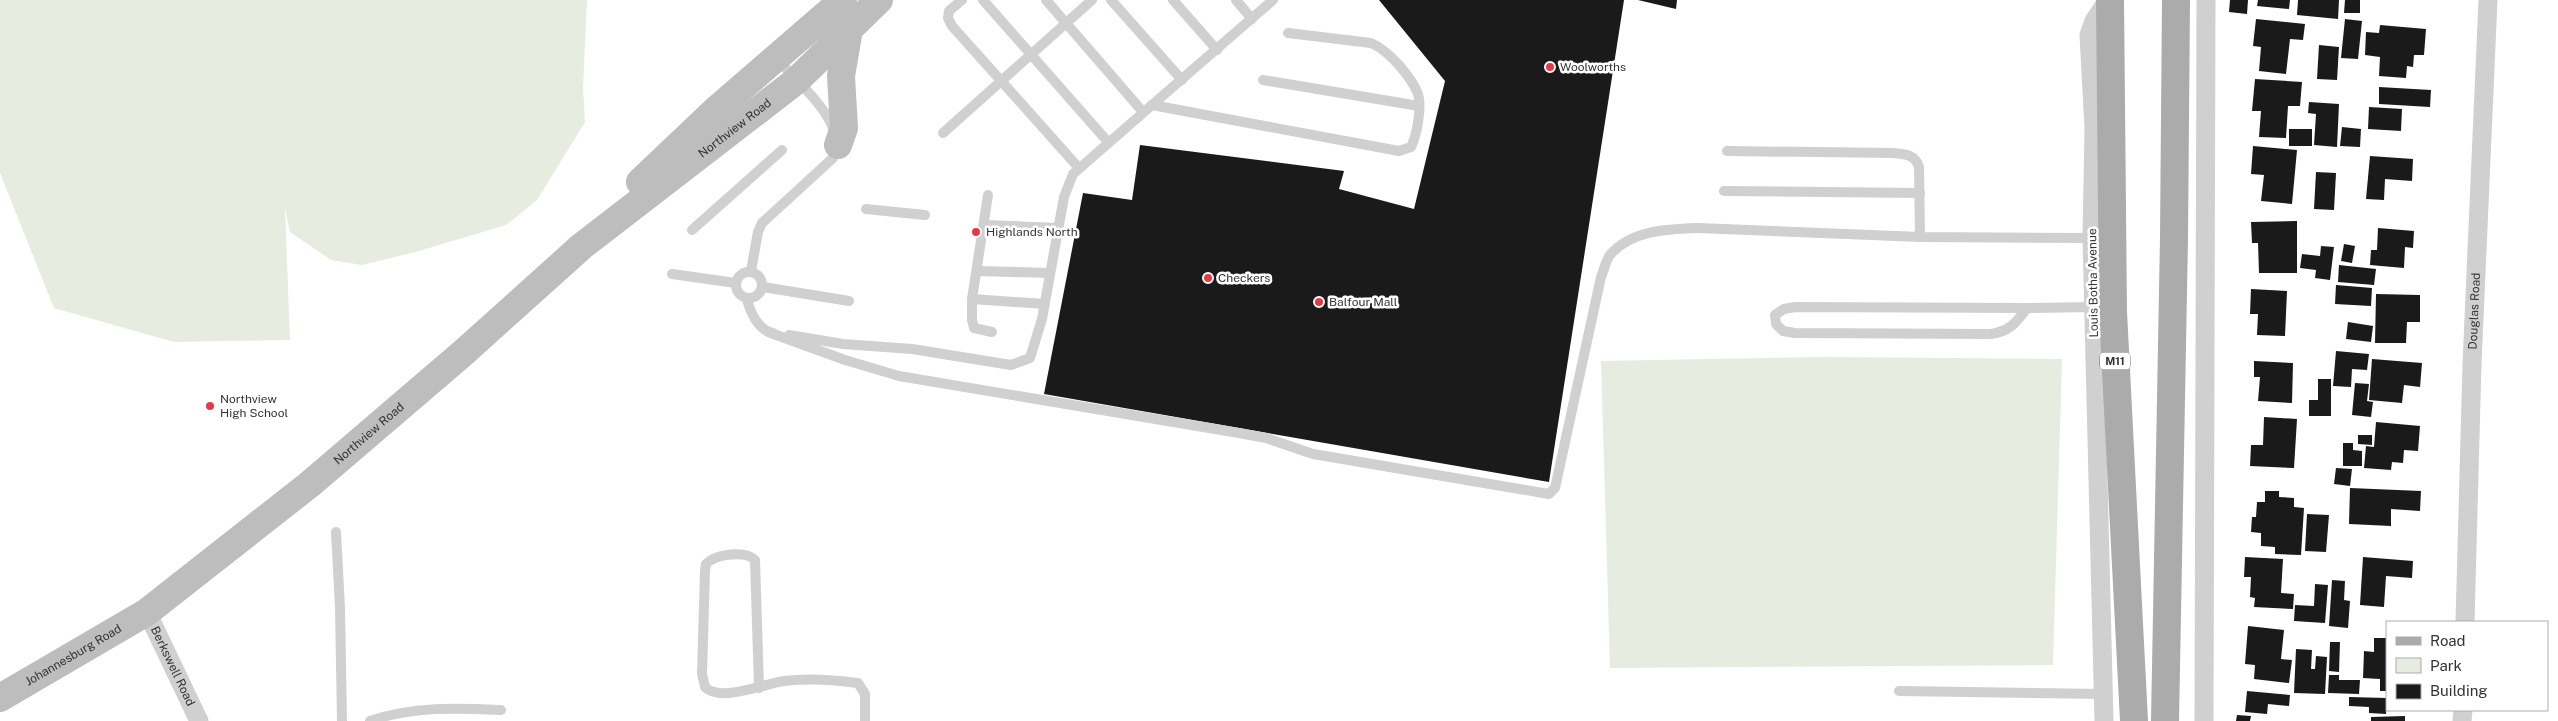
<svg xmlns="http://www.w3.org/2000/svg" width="2558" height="721" font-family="'Public Sans',sans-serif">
	<rect width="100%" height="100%" fill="#fff"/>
	<!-- green -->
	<g fill="#e6ecdf">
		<path d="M0 0H587L583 88 585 122 537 200 506 225 419 251 362 265 331 260 290 232 285 208 290 340 174 342 54 308 0 173Z"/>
		<path d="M1825 357 2062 359 2053 665 1610 668 1601 361Z"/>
	</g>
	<!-- building -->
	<g fill="#1a1a1a">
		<path d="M1379 0H1624L1549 482 1044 394 1083 193 1132 200 1140 145 1344 171 1339 189 1414 209 1445 81Z"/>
		<path d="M1638 0H1677L1676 9Z"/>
		<path d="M2230 0H2248L2247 14 2229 12Z"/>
		<path d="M2258 0H2290L2289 9 2257 6Z"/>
		<path d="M2298 0H2339L2338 19 2297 15Z"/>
		<path d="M2345 0H2360V13H2344Z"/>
		<path d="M2256 19 2305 24 2303 40 2290 39 2286 74 2259 71 2261 47 2253 46Z"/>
		<path d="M2345 19 2362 21 2358 59 2341 58Z"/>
		<path d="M2380 25 2426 29 2424 55H2414L2413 67 2407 66 2406 78 2379 76 2380 57 2365 55 2366 32 2379 33Z"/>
		<path d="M2319 45 2339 47 2337 80 2317 79Z"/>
		<path d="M2255 79 2302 82 2300 106H2288L2286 138 2259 137 2261 111H2252Z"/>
		<path d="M2379 87 2431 90 2430 107 2379 104Z"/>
		<path d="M2309 102 2339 104 2337 147 2314 145 2316 114 2308 113Z"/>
		<path d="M2369 107 2402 109 2401 131 2368 129Z"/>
		<path d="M2342 127 2361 129 2360 147 2340 146Z"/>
		<rect x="2289" y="129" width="23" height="17"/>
		<path d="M2253 146 2297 150 2292 204 2261 201 2264 175 2251 174Z"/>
		<path d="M2370 156 2413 159 2412 181 2385 179 2384 200 2366 199Z"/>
		<path d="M2316 172 2336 173 2334 210 2314 209Z"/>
		<path d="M2297 221V273H2259L2258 243H2252L2251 222Z"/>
		<path d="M2378 228 2414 231 2413 248 2405 247 2404 268 2370 265 2371 250H2377Z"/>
		<path d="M2344 244 2355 246 2352 263 2341 261Z"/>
		<path d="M2321 246 2334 247 2330 280 2315 278 2316 270 2300 268 2302 254 2320 256Z"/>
		<path d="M2339 265 2376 269 2374 285 2338 282Z"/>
		<path d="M2336 285 2372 288 2371 306 2335 304Z"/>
		<path d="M2251 289 2287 291 2285 336 2257 335 2258 314H2250Z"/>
		<path d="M2376 294 2420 295V322H2407L2406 343H2375Z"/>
		<path d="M2348 322 2373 326 2371 342 2346 339Z"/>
		<path d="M2336 351 2369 354 2367 370 2352 369 2351 387 2333 386Z"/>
		<path d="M2372 359 2422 363 2420 387 2404 385 2402 403 2369 400Z"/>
		<path d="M2254 361 2293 363 2292 403 2258 401 2260 377H2254Z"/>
		<path d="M2318 379H2331V416H2309V400H2318Z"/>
		<path d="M2355 383 2369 384 2367 401 2373 402 2371 417 2352 415Z"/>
		<path d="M2264 417 2297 419 2294 468 2250 466 2251 445H2263Z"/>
		<path d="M2376 422 2420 426 2418 451 2404 450 2403 463 2392 462 2391 470 2364 468 2366 446 2374 447Z"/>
		<path d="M2358 435H2372V445L2358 444Z"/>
		<path d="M2343 443H2353V450L2362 451V466H2343Z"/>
		<path d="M2336 468 2352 469 2350 486 2334 484Z"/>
		<path d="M2350 488 2421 491 2420 511 2391 509V526L2349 524Z"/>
		<path d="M2265 491H2279V497L2294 498V507L2304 508 2301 555 2275 554V547L2261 546V533L2251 532 2252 517H2256L2257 502H2265Z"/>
		<path d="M2307 514 2329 515 2326 552 2305 551Z"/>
		<path d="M2245 557 2283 559 2281 593 2294 594 2293 609 2254 607 2255 598 2250 597 2251 577H2244Z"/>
		<path d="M2363 557 2413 561 2412 578 2386 576 2384 607 2360 605Z"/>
		<path d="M2332 580 2345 581 2344 600 2350 601 2348 628 2329 626Z"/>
		<path d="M2315 584 2328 585 2325 623 2294 621 2295 605 2314 606Z"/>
		<path d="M2248 626 2284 630 2281 659 2292 660 2289 683 2254 679 2255 665 2245 664Z"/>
		<path d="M2374 638H2387V691H2380V679L2363 678 2364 651 2374 652Z"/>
		<path d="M2330 642H2340L2339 672 2329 671Z"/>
		<path d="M2296 649 2312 650 2311 669H2315L2316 656 2327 657 2325 694 2294 693Z"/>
		<path d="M2329 675H2339V680H2360L2359 694 2328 693Z"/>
		<path d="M2247 691 2290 695 2289 706 2268 704 2267 714 2245 712Z"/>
		<path d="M2349 697 2387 698 2386 714 2369 713V707L2349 706Z"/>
		<path d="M2237 715 2251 716 2250 721H2236Z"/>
		<path d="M2405 716V721H2371V717Z"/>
	</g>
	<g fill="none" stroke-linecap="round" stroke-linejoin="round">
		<!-- service -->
		<g stroke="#d0d0d0" stroke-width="10">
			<path d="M962 0 949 11 948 18 952 26 1078 167"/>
			<path d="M983 0 1108 142"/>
			<path d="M1046 0 1143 112"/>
			<path d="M1111 0 1182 80"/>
			<path d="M1173 0 1217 50"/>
			<path d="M1236 0 1252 19"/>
			<path d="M1263 80 1419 106"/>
			<path d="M1152 105 1273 0"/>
			<path d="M943 133 1092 0"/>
			<path d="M1727 151 1893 153C1904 154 1915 154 1919 167L1920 237 2092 238"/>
			<path d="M1724 191 1920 193"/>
			<path d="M988 195 972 299 1045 304"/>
			<path d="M866 209 925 215"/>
			<path d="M985 225 1058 228"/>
			<path d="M692 230 782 150"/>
			<path d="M751 271 758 232 762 223 833 158C850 124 797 82 777 59"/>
			<path d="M977 271 1050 273"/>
			<circle cx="749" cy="285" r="13"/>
			<path d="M672 274 736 283"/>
			<path d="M763 287 849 301"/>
			<path d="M747 299C750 312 758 330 773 333"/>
			<path d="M972 299V320L974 328 992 332"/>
			<path d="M2027 308 1795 307 1784 309 1775 315 1776 324 1783 331 1795 333 1991 334C2010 331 2016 323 2027 308L2094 307"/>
			<path d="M768 332 845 360 899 376 1239 433 1266 438 1313 454 1549 494 1555 488 1601 277C1604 270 1606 260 1610 255 1631 230 1668 229 1698 228L1920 237"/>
			<path d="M789 335 843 344 912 349 1011 365 1030 358 1042 319 1064 197 1073 174 1152 105 1399 151 1411 147C1417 135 1422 107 1418 94 1411 76 1388 50 1371 43L1288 33"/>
			<path d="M336 532 340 608 342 721"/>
			<path d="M759 688 755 560C746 550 715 554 706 564L705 571 702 674 705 687C721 703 766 683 784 681 807 678 835 680 858 683L865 694V721"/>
			<path d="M1899 691 2104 694"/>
			<path d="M370 721C412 706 458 708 501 710"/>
		</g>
		<!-- minor -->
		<g stroke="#d0d0d0" stroke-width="19">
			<path id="s1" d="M147 612 199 721"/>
			<path id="s2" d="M2465 622 2472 364 2488 0"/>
			<path d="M2104 721 2092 238 2094 128 2089 35 2094 21 2108 0"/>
			<path d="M2204 721 2206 0"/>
			<path d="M2462 721 2463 710"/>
		</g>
		<!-- secondary -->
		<g stroke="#bdbdbd" stroke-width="28">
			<path d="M838 145 844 128 841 76 849 29"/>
			<path d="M640 182 718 108 843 0"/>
			<path id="s3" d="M0 698 147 612 310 484 463 353 582 246 796 81 879 0"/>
		</g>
		<!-- primary -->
		<g stroke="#ababab" stroke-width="28">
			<path d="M2110 0 2113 312 2134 721"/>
			<path d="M2165 721 2174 238 2176 0"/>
		</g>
	</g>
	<!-- markers -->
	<g fill="#e63946" stroke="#fff" stroke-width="2">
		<circle cx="1550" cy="67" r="5"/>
		<circle cx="976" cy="232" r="5"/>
		<circle cx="1208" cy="278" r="5"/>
		<circle cx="1319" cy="302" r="5"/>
		<circle cx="210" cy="406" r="5"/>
	</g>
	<g text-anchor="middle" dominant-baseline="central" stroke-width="5" stroke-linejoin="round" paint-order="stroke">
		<!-- shield labels -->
		<rect fill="#fff" stroke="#707070" stroke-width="1" x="2100" y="352.5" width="30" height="17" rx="4"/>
		<g font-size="11" font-weight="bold" fill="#333">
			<text x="2115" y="361">M11</text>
		</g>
		<!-- poi labels -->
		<g font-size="12" fill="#333" stroke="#fff" text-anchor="start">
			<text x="1560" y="67">Woolworths</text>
			<text x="986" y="232">Highlands North</text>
			<text x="1218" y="278">Checkers</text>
			<text x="1329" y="302">Balfour Mall</text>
			<text x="220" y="399">Northview<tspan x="220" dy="14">High School</tspan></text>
		</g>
		<!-- street labels -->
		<g font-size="12" fill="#333" stroke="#fff">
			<text stroke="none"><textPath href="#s3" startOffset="932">Northview Road</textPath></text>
			<text transform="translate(2093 283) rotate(-91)">Louis Botha Avenue</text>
			<text stroke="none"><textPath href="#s2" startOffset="311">Douglas Road</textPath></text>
			<text stroke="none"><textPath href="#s3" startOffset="455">Northview Road</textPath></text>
			<text stroke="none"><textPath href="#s3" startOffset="85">Johannesburg Road</textPath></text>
			<text stroke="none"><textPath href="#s1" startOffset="60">Berkswell Road</textPath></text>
		</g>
	</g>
	<!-- legend -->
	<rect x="2386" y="621" width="162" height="90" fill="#ffffff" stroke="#adadad"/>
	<rect x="2396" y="637" width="25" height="8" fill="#ababab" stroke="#adadad"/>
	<text x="2430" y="646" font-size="15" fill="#333333">Road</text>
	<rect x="2396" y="658" width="25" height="15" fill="#e6ecdf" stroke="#adadad"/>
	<text x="2430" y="671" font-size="15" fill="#333333">Park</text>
	<rect x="2396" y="684" width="25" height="15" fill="#1a1a1a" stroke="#adadad"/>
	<text x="2430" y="696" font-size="15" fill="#333333">Building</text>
</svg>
